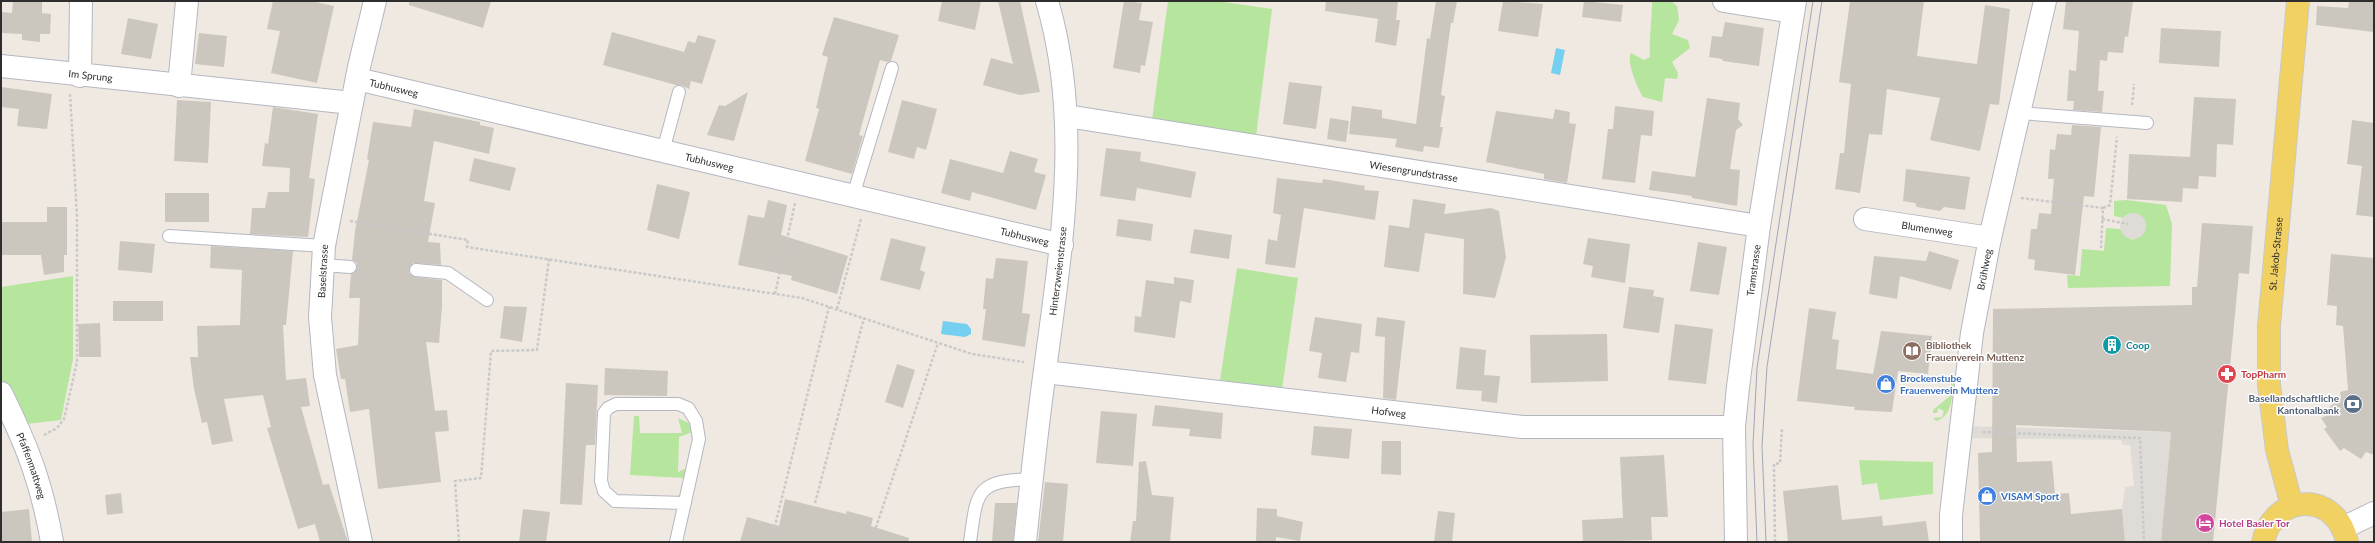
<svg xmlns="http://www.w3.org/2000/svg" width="2375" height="543" font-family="Lato,sans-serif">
	<rect width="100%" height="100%" fill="#efe9e1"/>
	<!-- green -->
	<g fill="#b6e59e">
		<path d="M1168 1H1217L1272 9 1256 136 1152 120Z"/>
		<path d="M1652 1H1671L1677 6 1679 20 1672 34 1688 40 1690 48 1672 62 1678 73 1677 79 1665 78 1662 102 1643 97C1638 89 1626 62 1631 53L1644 60 1650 57C1649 38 1652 21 1652 1Z"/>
		<path d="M2126 200 2166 205 2172 224 2170 286 2068 288 2067 275 2080 276 2082 249 2104 251 2106 228 2120 229 2126 237 2134 240 2126 215 2123 218 2114 216V201Z"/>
		<path d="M1237 268 1298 278 1282 389 1220 380Z"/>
		<path d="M73 276V359L61 420 17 425 1 393V287Z"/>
		<path d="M1954 377C1952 392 1954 416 1936 421L1933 418 1942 417 1944 411 1938 408 1937 413H1933V410L1950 396 1946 391 1952 386 1949 381Z"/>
		<path d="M634 416H639L640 433H682L678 418 689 423 692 432 679 437 678 472 691 466 685 478 630 475Z"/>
		<path d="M1859 460 1933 462V494L1880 500 1877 483 1862 485Z"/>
	</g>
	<!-- plaza -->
	<g fill="#dfdcd8">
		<circle cx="2133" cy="226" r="13"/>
		<path d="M1966 426 2171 432 2161 542H2125L2122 509 2125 487 2134 486 2130 445H2123L2121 440 1965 438Z"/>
	</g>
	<!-- water -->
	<g fill="#75cff0">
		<path d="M1556 48 1565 50 1560 75 1551 73Z"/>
		<path d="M943 321 967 324 971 329V334L965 337 941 334Z"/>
	</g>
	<!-- building -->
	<g fill="#cbc7bf">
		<path d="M13 1H42V13L51 14 50 34H40V42L22 40V34L1 33V12L12 13Z"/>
		<path d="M273 1H311L334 6 317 83 271 73 280 31 267 29Z"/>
		<path d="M409 1H491L483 28 409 5Z"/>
		<path d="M942 1H981L975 30 938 21Z"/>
		<path d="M998 1H1020L1040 92 1020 95 983 85 991 58 1013 64Z"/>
		<path d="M1124 1 1142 3 1139 20 1153 22 1145 66 1141 65 1140 73 1113 68Z"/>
		<path d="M1326 1H1398L1396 20H1400L1396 46 1375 42 1378 19 1325 11Z"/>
		<path d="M1436 1H1457L1453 23H1451L1441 95 1445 96 1440 127H1443L1439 148 1424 146 1423 152 1395 147 1397 139 1349 134 1352 106 1382 110V118L1416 124 1427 38 1430 39Z"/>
		<path d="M1503 1 1543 4 1538 37 1498 31Z"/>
		<path d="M1584 1 1623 5 1621 22 1582 17Z"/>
		<path d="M1850 1H1924L1917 56 1977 64 1985 5 2010 9 1999 105 1990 104 1980 151 1930 140 1940 98 1887 89 1882 135 1869 134 1860 193 1835 189 1840 153H1844L1851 84 1839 82Z"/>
		<path d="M2066 1H2133L2128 37 2125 36 2123 53 2108 52 2107 61 2100 60 2098 91H2104L2102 112 2073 110 2074 101H2067L2069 70 2076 71 2079 31 2063 29Z"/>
		<path d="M2349 1H2374V32L2316 25 2317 6 2348 8Z"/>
		<path d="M834 17 899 35 891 61 888 62 880 60 859 135 863 136 852 174 805 161 819 109 816 108 828 57 822 55Z"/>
		<path d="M128 18 158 24 151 59 121 54Z"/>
		<path d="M1725 22 1764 28 1759 66 1723 61 1722 59 1709 57 1712 36 1722 37Z"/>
		<path d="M2161 28 2221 31 2219 67 2159 63Z"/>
		<path d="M612 32 684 52 688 41 695 43 698 35 716 40 702 84 691 81 689 89 681 85H676L603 65Z"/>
		<path d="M199 33 227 36 224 67 195 64Z"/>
		<path d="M1289 82 1322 86 1316 129 1283 124Z"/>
		<path d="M1 87 52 94 47 129 17 126 19 109 1 107Z"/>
		<path d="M748 92 734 141 707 135 719 105 725 106Z"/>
		<path d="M2194 97 2236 99 2233 145 2217 144 2216 177 2199 176 2198 189 2183 188 2182 202 2127 199 2129 154 2190 157Z"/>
		<path d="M1707 98 1740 103 1738 119 1743 125 1736 130 1730 169 1740 170 1737 206 1692 198V196L1649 190 1652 171 1695 177Z"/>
		<path d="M177 100 211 102 208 163 174 161Z"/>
		<path d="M902 100 937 109 926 150 917 147 914 159 888 152Z"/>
		<path d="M1615 106 1654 111 1652 136 1641 135 1635 183 1602 179 1608 129H1613Z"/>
		<path d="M273 107 318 114 309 178 315 179 308 237 250 234 252 208H265L268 192H289L290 168 262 166 265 143 268 144Z"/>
		<path d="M414 109 480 122V125L494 128 489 154 434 141 424 201 435 203 428 242 440 243 441 265 416 263H413L409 269V273L415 277 442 280V307L439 343 426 342 435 411 447 410 449 431 435 432 441 482 378 489 369 409 350 412 345 379H341L336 349 358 345 360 298H349L351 274 357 268V263L352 260 355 231 369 160 367 159 373 122 411 127Z"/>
		<path d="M1555 109 1570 112 1569 123 1576 124 1567 183 1544 179V174L1486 162 1496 111 1553 119Z"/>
		<path d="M1330 118 1349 121 1346 142 1327 139Z"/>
		<path d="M2352 120 2374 123V217L2356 215 2362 166 2347 164Z"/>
		<path d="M2072 125 2101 127 2094 197 2084 196 2075 275 2034 270 2035 260 2028 259 2031 229H2037L2039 213 2051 214 2054 179H2048L2050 149 2055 150 2057 134 2071 135Z"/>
		<path d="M1106 148 1141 152 1140 161 1196 172 1191 198 1137 188 1135 201 1100 196Z"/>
		<path d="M1010 151 1038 159 1034 172 1046 175 1036 210 972 192 970 201 941 193 950 159 1003 173Z"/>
		<path d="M474 158 516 168 510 191 469 181Z"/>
		<path d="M1906 169 1970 177 1965 210 1944 207 1940 211 1917 207 1915 203 1903 201Z"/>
		<path d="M1277 178 1322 183 1323 179 1365 186 1364 190 1379 191 1375 220 1304 208 1295 268 1265 264 1268 239 1277 241 1281 215 1273 213Z"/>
		<path d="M657 184 690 192 679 239 647 230Z"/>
		<rect x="165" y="193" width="44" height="29"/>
		<path d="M1413 199 1446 204 1444 214 1491 208 1499 211 1506 257 1495 298 1463 294 1464 239 1425 233 1419 272 1384 267 1389 225 1409 228Z"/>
		<path d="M768 200 787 205 781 235 848 256 837 294 791 280 792 276 738 265 748 215 764 218Z"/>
		<path d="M47 207H67V255H64V272L44 275 41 255H1V222H47Z"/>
		<path d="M1118 219 1153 224 1151 241 1116 236Z"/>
		<path d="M2202 223 2253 226 2249 274 2239 273 2213 542H2161L2171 432 2016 425 2017 462 2052 461 2055 494 2069 493 2071 514 2122 509 2125 542H1980L1978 453 1992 452 1993 309 2192 305V287H2197Z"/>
		<path d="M1194 229 1232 235 1229 259 1190 253Z"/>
		<path d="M891 238 926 247 920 270 925 272 920 290 880 280Z"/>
		<path d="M1588 238 1630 244 1625 283 1591 277 1593 266 1583 264Z"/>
		<path d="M120 241 155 244 152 273 118 270Z"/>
		<path d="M1698 242 1727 247 1719 295 1690 291Z"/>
		<path d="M211 246 293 251 286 325H283L286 380 306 378 310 406 301 407 323 485 329 484 348 542H320L315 524 298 529 267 428 271 427 263 395 224 399 233 441 212 445 207 422 202 423 194 389 190 357H198L197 326 240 325 242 270 210 268Z"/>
		<path d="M1929 251 1959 260 1951 290 1900 276 1897 299 1869 294 1874 256 1926 261Z"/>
		<path d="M2331 254 2374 258V455L2366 452 2361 459 2344 448 2340 451 2324 429 2327 427 2321 418 2326 416 2324 411 2341 398 2340 392 2348 390 2343 326 2336 325 2337 306 2327 305Z"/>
		<path d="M996 258 1028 261 1022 313 1030 314 1025 347 982 340 986 309H983L986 278 993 279Z"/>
		<path d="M1174 277 1194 280 1191 303 1180 301 1175 338 1134 332 1135 316 1141 317 1146 280 1174 284Z"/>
		<path d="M1629 287 1654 290 1653 296 1664 298 1659 333 1623 328Z"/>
		<rect x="113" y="301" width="50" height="20"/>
		<path d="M504 306 527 307 522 342 500 338Z"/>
		<path d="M1809 308 1836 312 1832 339 1839 340 1836 369 1873 374 1881 331 1932 336 1928 374 1898 371 1892 412 1854 410 1855 407 1797 401Z"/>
		<path d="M1315 317 1362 324 1359 353 1351 352 1346 382 1318 378 1322 353 1309 351Z"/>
		<path d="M1377 317 1405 321 1396 400 1383 398 1385 337 1375 336Z"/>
		<path d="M100 323 101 357H79L78 324Z"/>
		<path d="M1675 324 1713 329 1706 384 1668 380Z"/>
		<path d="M1607 334 1608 381 1531 383 1530 335Z"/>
		<path d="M1460 347 1486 350 1484 375 1500 376 1497 403 1481 401 1482 391 1456 389Z"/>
		<path d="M897 364 915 370 903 408 885 402Z"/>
		<path d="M605 368 668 371 667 396 604 395Z"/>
		<path d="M566 383 598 385 595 445H586L582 505 560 504Z"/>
		<path d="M1155 405 1223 413 1221 439 1189 436 1190 429 1152 426Z"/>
		<path d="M1101 411 1137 414 1133 466 1096 463Z"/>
		<path d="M1314 426 1352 429 1349 459 1311 455Z"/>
		<path d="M1382 441H1401V475L1381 474Z"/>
		<path d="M1664 455 1668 517H1651L1652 540 1583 542 1582 520 1623 518 1620 457Z"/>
		<path d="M1146 461 1152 495 1174 497 1170 542H1130L1133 521H1136L1139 462Z"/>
		<path d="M1045 482 1068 484 1063 542H1038Z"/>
		<path d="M1838 485 1842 520 1882 516 1883 526 1926 521 1929 542H1788L1783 491Z"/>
		<path d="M121 493 123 513 107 515 105 495Z"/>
		<path d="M785 499 846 514 847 511 873 518 871 526 909 538 908 542H740L747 517 779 526Z"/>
		<path d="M995 503H1017L1013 542H992Z"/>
		<path d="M1257 508 1277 509V516L1303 522 1300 541 1276 537V542H1256Z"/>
		<path d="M29 509 32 542H1V512Z"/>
		<path d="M523 509 550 512 546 542H519Z"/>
		<path d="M1438 511 1455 513 1452 542H1434Z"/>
	</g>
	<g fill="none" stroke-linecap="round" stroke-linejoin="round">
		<!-- lane casing -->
		<g stroke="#b4b7c1" stroke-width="14">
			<g id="lane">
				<path d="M2020 113 2147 123"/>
				<path d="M663 151 679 92"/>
				<path d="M853 196 892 68"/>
				<path d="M169 236 324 246"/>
				<path d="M323 265 350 267"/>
				<path d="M416 270 448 273 487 300"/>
				<path d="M676 542 699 439 696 421 688 408 678 404H616L608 408 604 413 601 481 604 491 615 501 685 503"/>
				<path d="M970 542C977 490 976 481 1032 479"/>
			</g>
		</g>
		<!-- street casing -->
		<g stroke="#b4b7c1" stroke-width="24">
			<g id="street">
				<path d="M1724 1 1793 12"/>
				<path id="s1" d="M1 66 352 103"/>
				<path d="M80 76 81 1"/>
				<path id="s2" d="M357 79 1062 245"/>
				<path d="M179 86 187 1"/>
				<path id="s3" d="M1067 116 1759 226"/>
				<path id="s4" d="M1865 219 1990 238"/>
				<path id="s5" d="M1045 372 1522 427H1734"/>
				<path id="s6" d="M1 393C27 445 42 484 52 542"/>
				<path id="s7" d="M1025 542C1031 485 1037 427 1045 370 1061 248 1083 122 1047 1"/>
				<path id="s8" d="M1736 542 1734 427 1738 387 1759 226 1795 1"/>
				<path id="s9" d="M1951 542V515L1972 333 1990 238 2045 1"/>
			</g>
		</g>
		<!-- secondary casing -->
		<g stroke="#b4b7c1" stroke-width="24">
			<g id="secondary">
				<path d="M2343 528 2374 513"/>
				<path id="s10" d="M361 542 325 375 320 317 324 246 359 67 375 1"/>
			</g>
		</g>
		<!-- primary casing -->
		<g stroke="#c9c9c9" stroke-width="24">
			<g id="primary">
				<path id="s11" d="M2292 506 2277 450 2269 385V326L2298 1"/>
				<path d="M2263 542C2274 492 2337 491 2347 542"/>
			</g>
		</g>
		<!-- path -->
		<g stroke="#c9c9c9" stroke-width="2.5" stroke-dasharray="3 2" stroke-linecap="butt">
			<path d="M2132 105 2134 84"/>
			<path d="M2021 198 2103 208 2101 248"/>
			<path d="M2103 208 2110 205 2117 137"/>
			<path d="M2102 219 2128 224"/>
			<path d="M350 221 468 240 467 247 802 298 972 354 1024 362"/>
			<path d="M775 294 795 203"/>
			<path d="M837 309 861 219"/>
			<path d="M1983 432 2140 438 2144 542"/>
			<path d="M44 435 57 428 64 419 77 362V216L70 94"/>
			<path d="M815 503 864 318"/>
			<path d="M459 542 455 481 481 478 491 351 537 350 549 259"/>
			<path d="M771 542 829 307"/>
			<path d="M871 542 938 343"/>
			<path d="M1775 542 1774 464 1780 463 1782 428"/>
		</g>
		<!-- lane -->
		<use href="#lane" stroke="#fff" stroke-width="12"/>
		<!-- street -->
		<use href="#street" stroke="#fff" stroke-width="22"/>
		<!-- secondary -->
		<use href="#secondary" stroke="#fff" stroke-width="22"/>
		<!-- primary -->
		<use href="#primary" stroke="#f2d163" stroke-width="22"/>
		<!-- tram -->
		<g stroke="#a3a6b8" stroke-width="1">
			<path d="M1757 542 1753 445 1757 368 1813 1"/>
			<path d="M1766 542 1762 446 1767 367 1822 1"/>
		</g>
	</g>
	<!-- icons -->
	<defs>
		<g id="building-disc" transform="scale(1)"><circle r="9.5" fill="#0f9aa8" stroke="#fff"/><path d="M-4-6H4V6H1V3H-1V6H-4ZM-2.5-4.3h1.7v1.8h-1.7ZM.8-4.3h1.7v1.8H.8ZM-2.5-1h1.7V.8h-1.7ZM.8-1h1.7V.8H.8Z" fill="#fff"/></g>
		<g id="library-disc" transform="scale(1)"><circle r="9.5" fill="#8d6e63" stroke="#fff"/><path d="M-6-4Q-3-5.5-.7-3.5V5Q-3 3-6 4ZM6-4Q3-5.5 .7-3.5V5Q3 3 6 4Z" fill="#fff"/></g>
		<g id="pharmacy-disc" transform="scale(1)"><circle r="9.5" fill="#e0444e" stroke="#fff"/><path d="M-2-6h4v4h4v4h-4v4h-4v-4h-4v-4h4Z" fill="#fff"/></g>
		<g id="shop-disc" transform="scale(1)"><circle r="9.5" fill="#3f7fe0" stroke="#fff"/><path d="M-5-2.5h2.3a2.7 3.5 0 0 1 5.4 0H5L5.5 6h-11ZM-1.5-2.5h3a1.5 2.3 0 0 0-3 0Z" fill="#fff"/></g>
		<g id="bank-disc" transform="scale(1)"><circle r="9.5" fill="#5c6f8a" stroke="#fff"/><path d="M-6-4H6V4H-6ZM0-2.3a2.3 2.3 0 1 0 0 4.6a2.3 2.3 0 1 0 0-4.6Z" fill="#fff"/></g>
		<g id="hotel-disc" transform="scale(1)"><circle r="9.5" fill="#d1479c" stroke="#fff"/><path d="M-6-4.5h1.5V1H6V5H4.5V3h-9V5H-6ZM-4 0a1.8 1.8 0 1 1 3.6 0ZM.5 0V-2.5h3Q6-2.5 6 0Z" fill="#fff"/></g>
	</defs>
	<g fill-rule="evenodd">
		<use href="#building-disc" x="2112" y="345"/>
		<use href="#library-disc" x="1912" y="351"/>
		<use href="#pharmacy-disc" x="2227" y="374"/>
		<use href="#shop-disc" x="1886" y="384"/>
		<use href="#bank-disc" x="2353" y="404"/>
		<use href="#shop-disc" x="1987" y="496"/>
		<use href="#hotel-disc" x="2205" y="523"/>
	</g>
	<g text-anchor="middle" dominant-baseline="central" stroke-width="3" stroke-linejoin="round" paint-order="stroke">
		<!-- street labels -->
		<g font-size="10" fill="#2e2e2e" stroke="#fff">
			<text stroke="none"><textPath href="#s1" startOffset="90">Im Sprung</textPath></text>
			<text stroke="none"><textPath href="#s2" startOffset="38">Tubhusweg</textPath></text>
			<text stroke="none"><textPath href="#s2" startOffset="362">Tubhusweg</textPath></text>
			<text stroke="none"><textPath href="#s3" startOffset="351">Wiesengrundstrasse</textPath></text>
			<text stroke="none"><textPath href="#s4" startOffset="63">Blumenweg</textPath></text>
			<text stroke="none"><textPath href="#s2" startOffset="686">Tubhusweg</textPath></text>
			<text stroke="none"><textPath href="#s11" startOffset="255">St. Jakob-Strasse</textPath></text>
			<text stroke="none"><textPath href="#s9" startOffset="275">Brühlweg</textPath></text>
			<text stroke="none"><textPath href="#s10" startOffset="275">Baselstrasse</textPath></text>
			<text stroke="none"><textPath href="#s7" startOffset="273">Hinterzweienstrasse</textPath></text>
			<text stroke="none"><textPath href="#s8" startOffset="273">Tramstrasse</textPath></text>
			<text stroke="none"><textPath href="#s5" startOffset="346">Hofweg</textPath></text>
			<text stroke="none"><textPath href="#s6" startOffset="79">Pfaffenmattweg</textPath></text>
		</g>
		<!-- education labels -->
		<g font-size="10" font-weight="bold" fill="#785e54" stroke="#fff" text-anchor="start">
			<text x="1926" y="345">Bibliothek<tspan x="1926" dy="12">Frauenverein Muttenz</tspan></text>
		</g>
		<!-- culture labels -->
		<g font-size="10" font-weight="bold" fill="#0d838f" stroke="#fff" text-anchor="start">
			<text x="2126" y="345">Coop</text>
		</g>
		<!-- health labels -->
		<g font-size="10" font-weight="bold" fill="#be3a42" stroke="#fff" text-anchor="start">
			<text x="2241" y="374">TopPharm</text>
		</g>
		<!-- shop labels -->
		<g font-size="10" font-weight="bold" fill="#366cbe" stroke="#fff" text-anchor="start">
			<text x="1900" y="378">Brockenstube<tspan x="1900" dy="12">Frauenverein Muttenz</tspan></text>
			<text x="2001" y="496">VISAM Sport</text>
		</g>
		<!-- service labels -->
		<g font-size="10" font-weight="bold" fill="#4e5e75" stroke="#fff" text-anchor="end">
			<text x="2339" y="398">Basellandschaftliche<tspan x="2339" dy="12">Kantonalbank</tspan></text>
		</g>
		<!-- hotel labels -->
		<g font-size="10" font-weight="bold" fill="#b23c85" stroke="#fff" text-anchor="start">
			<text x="2219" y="523">Hotel Basler Tor</text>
		</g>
	</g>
	<!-- border -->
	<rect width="2375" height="543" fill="none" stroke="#2e2e2e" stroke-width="4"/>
</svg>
